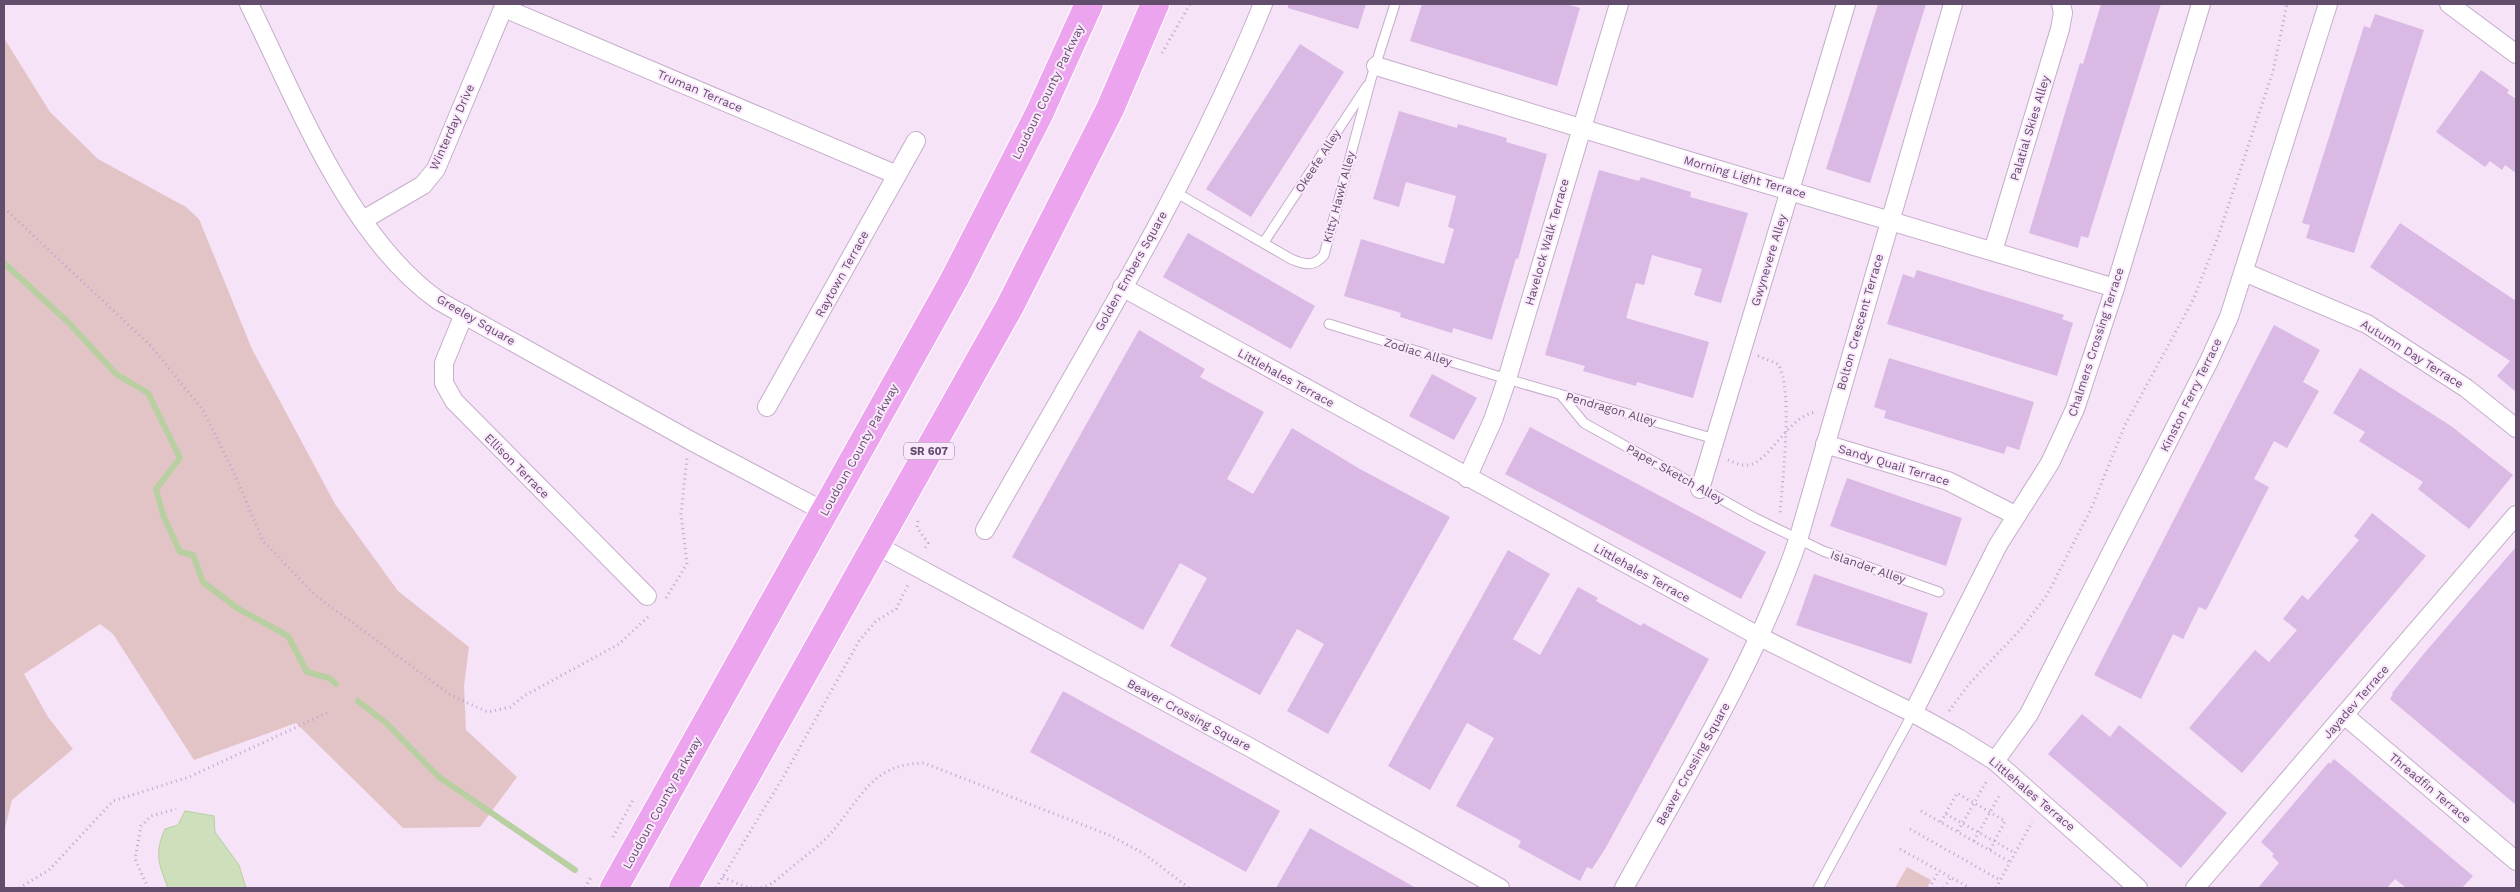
<svg xmlns="http://www.w3.org/2000/svg" width="2520" height="892" font-family="'Work Sans',sans-serif">
	<rect width="100%" height="100%" fill="#f7e3f8"/>
	<!-- green -->
	<g fill="#e3c4c6">
		<path d="M4 38 50 112 98 159 186 207 199 219 252 349 335 504 398 591 469 647 464 686 466 730 517 777 480 827 403 828 296 723 194 760 113 634 100 624 24 674 48 717 73 749 12 800 4 832Z"/>
		<path d="M1907 867 1931 880 1927 888H1895Z"/>
	</g>
	<!-- water -->
	<path fill="#cddfbb" stroke="#b8cfa2" d="M185 811 214 816 215 832 239 865 246 888H168C159 865 154 853 165 829L178 825Z"/>
	<g fill="none" stroke-linecap="round" stroke-linejoin="round">
		<!-- stream -->
		<g stroke="#b8cfa2" stroke-width="6">
			<path d="M4 263 69 323 116 374 148 393 180 458 156 489 163 515 180 552 193 555 203 582 237 608 288 636 307 672 329 678 336 684"/>
			<path d="M358 701 386 723 439 777 575 870"/>
		</g>
	</g>
	<!-- building -->
	<g fill="#dab9e5">
		<path d="M1288 4H1366L1358 29 1288 8Z"/>
		<path d="M1422 4H1566L1580 8 1557 86 1410 41Z"/>
		<path d="M1878 4H1926L1870 183 1826 169Z"/>
		<path d="M2101 4H2161L2088 238 2081 236 2078 248 2029 233 2080 63 2083 64Z"/>
		<path d="M2375 14 2424 30 2354 253 2306 238 2310 225 2302 223 2364 26 2370 28Z"/>
		<path d="M1300 44 1344 72 1251 217 1206 189Z"/>
		<path d="M2481 70 2509 90 2507 93 2516 99V173L2505 165 2502 170 2490 161 2485 167 2436 132Z"/>
		<path d="M1399 111 1457 128 1458 124 1507 138 1506 142 1547 154 1518 259 1516 258 1492 340 1453 328 1452 333 1400 317 1401 313 1344 296 1361 239 1444 264 1454 229 1448 227 1456 196 1406 182 1399 207 1373 199Z"/>
		<path d="M1599 170 1639 181 1641 177 1691 192 1690 197 1748 213 1721 303 1694 295 1702 269 1652 255 1644 285 1636 283 1626 318 1709 342 1693 398 1637 382 1636 386 1583 371 1585 366 1545 355Z"/>
		<path d="M2400 223 2516 301V392L2497 376 2510 361 2370 267Z"/>
		<path d="M1188 233 1315 306 1291 349 1163 277Z"/>
		<path d="M1917 270 2064 315 2062 319 2073 323 2057 376 1887 324 1903 274 1914 278Z"/>
		<path d="M2274 325 2320 350 2303 382 2319 391 2287 448 2274 441 2254 479 2269 487 2216 591 2206 610 2199 607 2183 639 2173 634 2141 699 2094 675Z"/>
		<path d="M1139 330 1205 369 1200 377 1264 412 1227 479 1253 494 1292 428 1360 469 1450 517 1328 734 1287 711 1324 644 1297 629 1260 695 1170 646 1207 578 1180 563 1143 630 1012 557Z"/>
		<path d="M1889 358 2034 402 2019 450 2007 446 2004 454 1884 418 1886 411 1874 407Z"/>
		<path d="M2360 368 2451 426 2513 475 2469 529 2418 489 2423 482 2359 441 2365 432 2333 413Z"/>
		<path d="M1432 374 1477 398 1454 440 1409 416Z"/>
		<path d="M1530 427 1766 552 1741 599 1505 474Z"/>
		<path d="M1847 478 1962 518 1946 566 1830 526Z"/>
		<path d="M2372 513 2426 556 2242 773 2189 728 2255 650 2269 662 2297 630 2283 619 2302 595 2308 600 2359 540 2354 536Z"/>
		<path d="M2516 547V805L2390 699 2393 694 2392 693 2427 650Z"/>
		<path d="M1508 550 1550 574 1513 639 1540 655 1578 587 1598 598 1596 601 1641 626 1643 623 1709 659 1605 849 1592 869 1587 867 1580 881 1518 847 1521 841 1456 806 1494 738 1467 723 1430 790 1388 766Z"/>
		<path d="M1814 574 1928 613 1911 664 1796 625Z"/>
		<path d="M1063 691 1280 811 1246 872 1030 752Z"/>
		<path d="M2082 714 2110 737 2119 725 2227 813 2181 868 2048 754Z"/>
		<path d="M2334 759 2473 876 2462 888H2406L2395 879 2387 888H2258L2279 863 2272 856 2274 854 2261 842 2329 762 2330 764Z"/>
		<path d="M1310 828 1336 843 1416 888H1276Z"/>
	</g>
	<g fill="none" stroke-linecap="round" stroke-linejoin="round">
		<!-- lane casing -->
		<g stroke="#c4aeca" stroke-width="11">
			<g id="lane">
				<path d="M1175 192 1291 259C1305 265 1314 267 1324 255L1371 79 1395 4"/>
				<path d="M1264 242 1367 86"/>
				<path d="M1329 324 1507 379 1715 439"/>
				<path d="M1561 395 1584 423 1755 518 1823 551 1939 592"/>
				<path d="M1818 888 1913 713"/>
			</g>
		</g>
		<!-- street casing -->
		<g stroke="#c4aeca" stroke-width="20">
			<g id="street">
				<path d="M249 4C297 101 349 238 439 301L693 442 825 512"/>
				<path d="M2449 4 2516 54"/>
				<path d="M504 8 897 175"/>
				<path d="M1376 66C1622 142 1868 214 2115 288"/>
				<path d="M363 220 423 185 436 169 505 4"/>
				<path d="M1993 251 2060 29 2063 13 2061 4"/>
				<path d="M2244 272 2367 324 2466 388 2516 428"/>
				<path d="M1122 287 1760 637 1913 713 1958 738 1995 761 2138 888"/>
				<path d="M464 314 444 363V383L454 401 647 596"/>
				<path d="M767 407 916 141"/>
				<path d="M1825 444 1948 481 2015 515"/>
				<path d="M1467 478 1493 420 1507 379 1619 4"/>
				<path d="M1700 489 1846 4"/>
				<path d="M985 530C1082 358 1188 188 1263 4"/>
				<path d="M876 545 1251 748 1500 888"/>
				<path d="M1913 713 1998 545 2050 463 2075 409 2115 288 2201 4"/>
				<path d="M2344 715 2516 861"/>
				<path d="M1995 761 2029 714 2209 361 2229 317 2328 4"/>
				<path d="M1624 888C1687 774 1756 663 1798 540L1953 4"/>
				<path d="M2195 888 2516 515"/>
			</g>
		</g>
		<!-- primary casing -->
		<g stroke="#fff" stroke-width="30">
			<g id="primary">
				<path d="M614 888 954 280 1039 114 1089 4"/>
				<path d="M683 888 1010 306 1110 109 1155 4"/>
			</g>
		</g>
		<!-- path -->
		<g stroke="#c2a2ce" stroke-width="3" stroke-dasharray="1 4" stroke-linecap="butt">
			<path d="M1162 53 1190 4"/>
			<path d="M4 208 151 346 203 410 235 475 263 541 315 595 452 696 488 712 510 707 524 696 619 644 650 615"/>
			<path d="M1758 356 1778 364C1794 390 1782 481 1780 515"/>
			<path d="M1728 460C1734 462 1741 466 1747 465 1768 465 1786 418 1815 412"/>
			<path d="M918 521 917 527 928 543 924 550"/>
			<path d="M666 598 687 564 681 514 687 458"/>
			<path d="M1949 711 1969 684 2021 629 2047 595 2091 509 2125 425 2193 300 2218 237 2273 71 2287 4"/>
			<path d="M1921 811 2010 862"/>
			<path d="M1946 814 2015 853"/>
			<path d="M1941 822 1957 793 2005 821 1990 850"/>
			<path d="M1910 829 2000 880"/>
			<path d="M1958 831 1986 782"/>
			<path d="M613 837 634 798"/>
			<path d="M1974 841 2000 794"/>
			<path d="M1900 849 1970 888"/>
			<path d="M723 877C735 882 749 891 763 887 773 885 783 874 791 868 806 855 824 843 836 827 864 793 874 764 924 763L1109 835 1143 853 1189 888"/>
			<path d="M19 888 49 870 113 801 189 777 329 712"/>
			<path d="M148 888 135 859 141 826 151 816 176 809"/>
			<path d="M585 888 591 877"/>
			<path d="M716 888 785 774 859 641 876 621 896 609 909 583"/>
			<path d="M1929 888 1939 871"/>
			<path d="M1944 888 1951 877"/>
			<path d="M1996 888 2032 822"/>
		</g>
		<!-- lane -->
		<use href="#lane" stroke="#fff" stroke-width="9"/>
		<!-- street -->
		<use href="#street" stroke="#fff" stroke-width="18"/>
		<!-- primary -->
		<use href="#primary" stroke="#eda4ef" stroke-width="28"/>
	</g>
	<g text-anchor="middle" dominant-baseline="central" stroke-width="4" stroke-linejoin="round" paint-order="stroke">
		<!-- shield labels -->
		<rect fill="#fbe8fc" stroke="#917c98" stroke-width="1" x="904" y="442.5" width="50" height="17" rx="4"/>
		<g font-size="11" font-weight="bold" fill="#634d6d">
			<text x="929" y="451">SR 607</text>
		</g>
		<!-- street labels -->
		<g font-size="12" fill="#634d6d" stroke="#fbe8fc">
			<text transform="translate(700 91) rotate(23)">Truman Terrace</text>
			<text transform="translate(1048 92) rotate(-64)">Loudoun County Parkway</text>
			<text transform="translate(452 127) rotate(-66)">Winterday Drive</text>
			<text transform="translate(2030 128) rotate(-73)">Palatial Skies Alley</text>
			<text transform="translate(1318 161) rotate(-57)">Okeefe Alley</text>
			<text transform="translate(1745 177) rotate(16)">Morning Light Terrace</text>
			<text transform="translate(1339 197) rotate(-75)">Kitty Hawk Alley</text>
			<text transform="translate(1547 242) rotate(-74)">Havelock Walk Terrace</text>
			<text transform="translate(1769 260) rotate(-73)">Gwynevere Alley</text>
			<text transform="translate(1131 271) rotate(-61)">Golden Embers Square</text>
			<text transform="translate(842 274) rotate(-61)">Raytown Terrace</text>
			<text transform="translate(476 320) rotate(30)">Greeley Square</text>
			<text transform="translate(1860 322) rotate(-74)">Bolton Crescent Terrace</text>
			<text transform="translate(2096 342) rotate(-72)">Chalmers Crossing Terrace</text>
			<text transform="translate(1418 352) rotate(17)">Zodiac Alley</text>
			<text transform="translate(2412 354) rotate(32)">Autumn Day Terrace</text>
			<text transform="translate(1286 378) rotate(29)">Littlehales Terrace</text>
			<text transform="translate(2191 395) rotate(-64)">Kinston Ferry Terrace</text>
			<text transform="translate(1611 409) rotate(16)">Pendragon Alley</text>
			<text transform="translate(859 450) rotate(-61)">Loudoun County Parkway</text>
			<text transform="translate(1894 465) rotate(17)">Sandy Quail Terrace</text>
			<text transform="translate(517 466) rotate(45)">Ellison Terrace</text>
			<text transform="translate(1675 474) rotate(29)">Paper Sketch Alley</text>
			<text transform="translate(1868 567) rotate(19)">Islander Alley</text>
			<text transform="translate(1642 573) rotate(29)">Littlehales Terrace</text>
			<text transform="translate(2356 702) rotate(-49)">Jayadev Terrace</text>
			<text transform="translate(1189 715) rotate(28)">Beaver Crossing Square</text>
			<text transform="translate(1693 764) rotate(-61)">Beaver Crossing Square</text>
			<text transform="translate(2430 788) rotate(40)">Threadfin Terrace</text>
			<text transform="translate(2032 794) rotate(40)">Littlehales Terrace</text>
			<text transform="translate(662 803) rotate(-61)">Loudoun County Parkway</text>
		</g>
	</g>
	<!-- border -->
	<rect width="2520" height="892" fill="none" stroke="#634d6d" stroke-width="10"/>
</svg>
